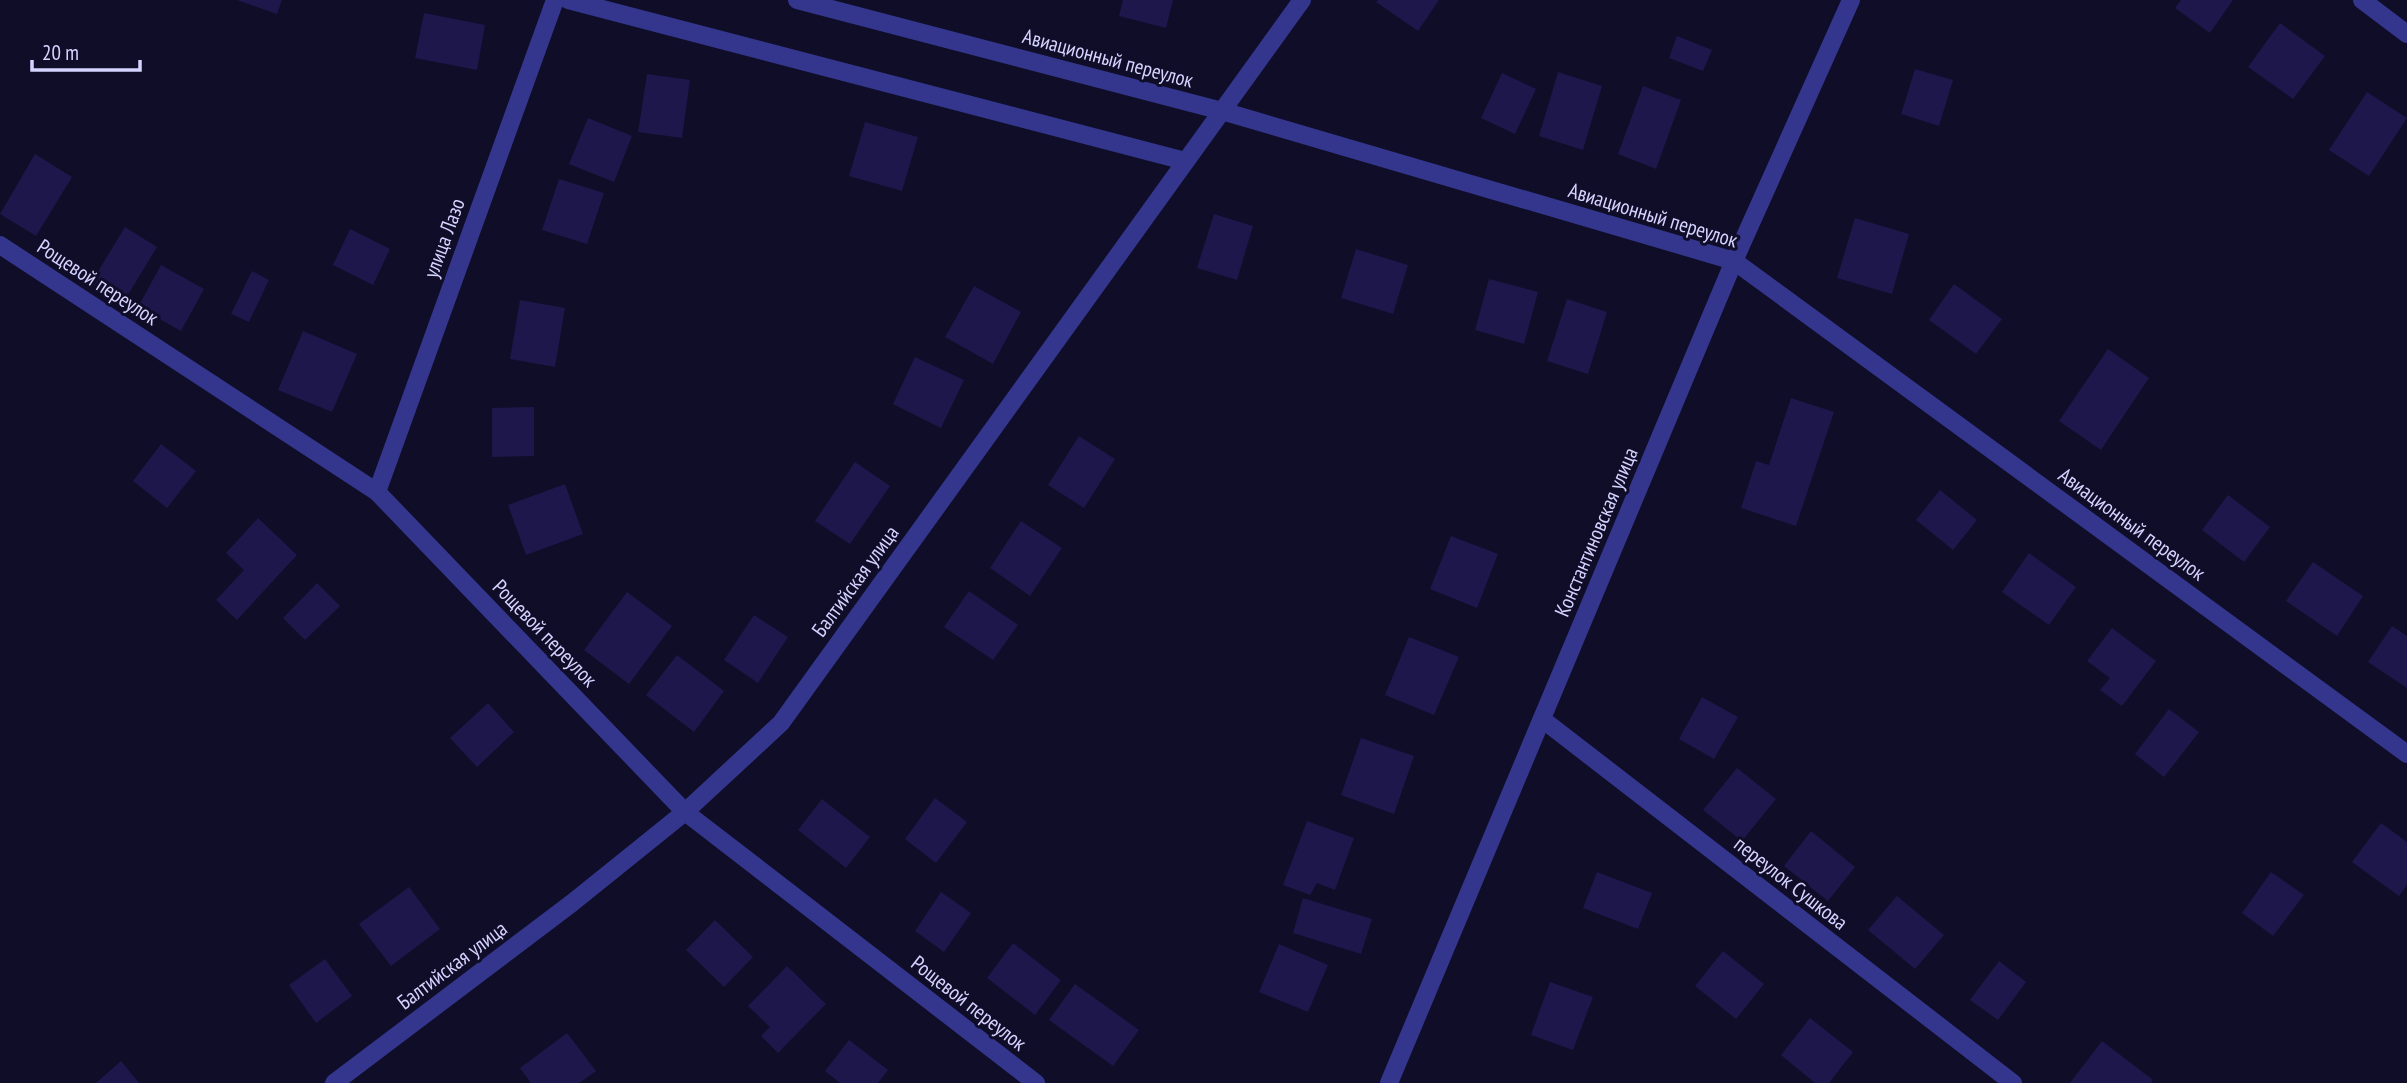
<svg xmlns="http://www.w3.org/2000/svg" width="2407" height="1083" font-family="'PT Sans Narrow',sans-serif">
	<rect width="100%" height="100%" fill="#0f0d28"/>
	<!-- building -->
	<g fill="#1d174b">
		<path d="M237 0H282L277 14Z"/>
		<path d="M1123 0H1173L1166 28 1119 16Z"/>
		<path d="M1378 0H1439L1418 31 1376 2Z"/>
		<path d="M2181 0H2233L2210 33 2175 8Z"/>
		<path d="M424 13 485 25 477 70 415 58Z"/>
		<path d="M2280 23 2325 56 2293 99 2248 67Z"/>
		<path d="M1677 36 1712 50 1703 71 1669 58Z"/>
		<path d="M1915 69 1953 80 1939 126 1901 114Z"/>
		<path d="M1558 72 1602 86 1583 150 1539 136Z"/>
		<path d="M1502 73 1536 89 1515 134 1481 118Z"/>
		<path d="M647 74 690 80 682 138 638 132Z"/>
		<path d="M1643 86 1681 100 1656 169 1618 154Z"/>
		<path d="M2367 92 2407 118 2369 176 2329 150Z"/>
		<path d="M588 118 632 136 614 182 569 164Z"/>
		<path d="M865 122 918 137 902 191 849 176Z"/>
		<path d="M35 154 72 177 36 236 0 214Z"/>
		<path d="M559 179 604 193 587 244 542 230Z"/>
		<path d="M1214 214 1253 226 1237 280 1197 268Z"/>
		<path d="M1855 218 1909 234 1892 294 1837 278Z"/>
		<path d="M125 227 157 247 123 303 91 283Z"/>
		<path d="M350 229 390 249 373 285 333 265Z"/>
		<path d="M1356 249 1408 265 1393 314 1341 298Z"/>
		<path d="M161 265 204 289 181 331 138 307Z"/>
		<path d="M252 271 269 280 249 322 231 314Z"/>
		<path d="M1489 279 1538 292 1524 344 1475 330Z"/>
		<path d="M1954 284 2002 319 1976 354 1929 320Z"/>
		<path d="M974 286 1021 312 993 364 945 337Z"/>
		<path d="M1567 299 1607 312 1588 374 1547 361Z"/>
		<path d="M520 300 565 308 555 367 510 359Z"/>
		<path d="M303 331 357 354 332 412 278 390Z"/>
		<path d="M2108 349 2149 378 2101 450 2059 421Z"/>
		<path d="M915 357 964 380 941 428 893 404Z"/>
		<path d="M1791 398 1834 412 1796 526 1741 508 1756 461 1769 465Z"/>
		<path d="M534 407V456L492 457V408Z"/>
		<path d="M1079 436 1115 459 1084 508 1048 485Z"/>
		<path d="M161 444 196 471 167 508 133 481Z"/>
		<path d="M855 462 890 486 850 544 815 521Z"/>
		<path d="M565 484 583 534 526 555 508 505Z"/>
		<path d="M1940 490 1977 520 1953 550 1916 520Z"/>
		<path d="M2228 495 2270 527 2244 562 2202 530Z"/>
		<path d="M258 518 297 555 237 620 216 600 244 570 226 553Z"/>
		<path d="M1021 521 1062 548 1030 596 990 568Z"/>
		<path d="M1451 536 1498 554 1477 608 1430 589Z"/>
		<path d="M2029 553 2076 587 2049 625 2002 592Z"/>
		<path d="M2313 562 2363 596 2337 636 2286 601Z"/>
		<path d="M317 583 340 606 305 640 283 618Z"/>
		<path d="M969 591 1018 625 993 660 944 627Z"/>
		<path d="M627 592 672 626 629 684 584 650Z"/>
		<path d="M754 615 788 637 758 683 724 660Z"/>
		<path d="M2392 626 2407 636V688L2368 662Z"/>
		<path d="M2112 628 2156 661 2122 706 2100 690 2110 678 2087 661Z"/>
		<path d="M1409 637 1459 657 1434 715 1385 695Z"/>
		<path d="M677 655 724 691 694 732 646 695Z"/>
		<path d="M1702 697 1738 717 1714 759 1679 739Z"/>
		<path d="M488 703 514 732 477 767 450 738Z"/>
		<path d="M2169 709 2199 732 2164 777 2135 754Z"/>
		<path d="M1361 738 1414 756 1394 814 1341 795Z"/>
		<path d="M1737 768 1776 799 1742 841 1703 810Z"/>
		<path d="M935 798 967 822 936 863 905 839Z"/>
		<path d="M822 799 870 837 846 868 798 830Z"/>
		<path d="M1307 821 1354 838 1335 890 1317 883 1310 895 1283 885Z"/>
		<path d="M2381 823 2407 842V885L2399 896 2352 862Z"/>
		<path d="M1811 831 1855 867 1828 901 1784 866Z"/>
		<path d="M1597 872 1652 893 1638 929 1583 908Z"/>
		<path d="M2271 872 2304 895 2273 936 2242 913Z"/>
		<path d="M409 887 440 929 391 966 359 924Z"/>
		<path d="M941 892 971 913 944 952 915 931Z"/>
		<path d="M1897 896 1944 935 1915 969 1868 930Z"/>
		<path d="M1303 898 1372 919 1361 954 1293 933Z"/>
		<path d="M715 920 753 957 724 987 686 950Z"/>
		<path d="M1013 943 1061 980 1035 1015 987 978Z"/>
		<path d="M1279 944 1328 965 1308 1012 1259 992Z"/>
		<path d="M1723 951 1764 984 1736 1019 1695 986Z"/>
		<path d="M325 959 352 996 316 1023 289 985Z"/>
		<path d="M1999 961 2026 982 1998 1020 1970 1000Z"/>
		<path d="M787 966 826 1004 778 1053 761 1036 770 1027 748 1006Z"/>
		<path d="M1550 982 1593 997 1573 1050 1531 1035Z"/>
		<path d="M1075 984 1139 1030 1113 1066 1049 1020Z"/>
		<path d="M1810 1018 1853 1052 1829 1083H1815L1781 1055Z"/>
		<path d="M567 1033 596 1071 579 1083H531L520 1068Z"/>
		<path d="M849 1040 888 1070 878 1083H840L825 1071Z"/>
		<path d="M2102 1041 2153 1080 2151 1083H2070Z"/>
		<path d="M121 1061 139 1083H96Z"/>
	</g>
	<g fill="none" stroke-linecap="round" stroke-linejoin="round">
		<!-- minor -->
		<g stroke="#33368c" stroke-width="18">
			<path d="M568 0 1185 161"/>
			<path d="M797 0 1222 111 1734 261 2407 754"/>
			<path d="M2362 0 2407 34"/>
			<path d="M0 245 377 492 685 812 1036 1083"/>
			<path d="M377 492 555 0"/>
			<path d="M1542 719 2013 1083"/>
			<path d="M334 1083 572 903 685 812 781 723 1302 0"/>
			<path d="M1389 1083 1734 261 1851 0"/>
		</g>
	</g>
	<g text-anchor="middle" dominant-baseline="central" stroke-width="6" stroke-linejoin="round" paint-order="stroke">
		<!-- street labels -->
		<g font-size="21" fill="#d5d3ff" stroke="#0f0d28">
			<text transform="translate(1108 58) rotate(15)">Авиационный переулок</text>
			<text transform="translate(1653 215) rotate(17)">Авиационный переулок</text>
			<text transform="translate(444 238) rotate(-70)">улица Лазо</text>
			<text transform="translate(98 282) rotate(33)">Рощевой переулок</text>
			<text transform="translate(2132 524) rotate(36)">Авиационный переулок</text>
			<text transform="translate(1596 532) rotate(-67)">Константиновская улица</text>
			<text transform="translate(855 581) rotate(-54)">Балтийская улица</text>
			<text transform="translate(545 633) rotate(46)">Рощевой переулок</text>
			<text transform="translate(1791 883) rotate(38)">переулок Сушкова</text>
			<text transform="translate(452 965) rotate(-37)">Балтийская улица</text>
			<text transform="translate(969 1003) rotate(38)">Рощевой переулок</text>
		</g>
	</g>
	<!-- scale -->
	<path d="M32 60v10h108v-10" fill="none" stroke="#d5d3ff" stroke-width="3.5"/>
	<text x="42" y="60" font-size="21" fill="#d5d3ff" stroke="#0f0d28" stroke-width="5" paint-order="stroke">20 m</text>
</svg>
